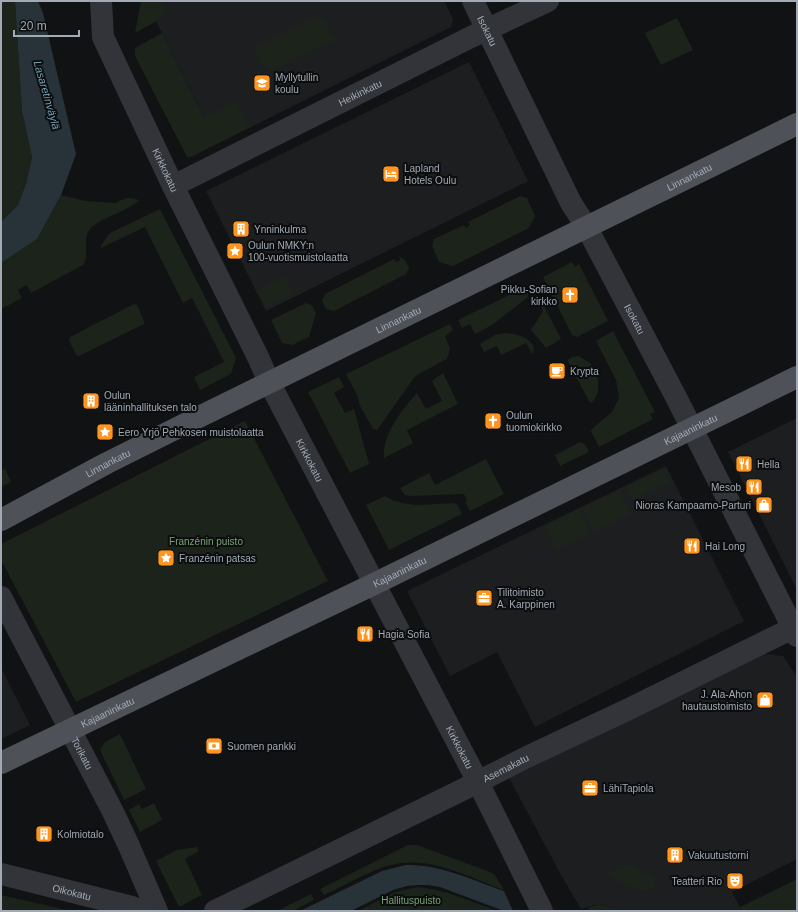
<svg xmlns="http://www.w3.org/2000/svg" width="798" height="912" font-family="Helvetica,sans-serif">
	<rect width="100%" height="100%" fill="#111213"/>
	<!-- built -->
	<g fill="#1d1e20">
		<path d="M146 1H444L453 19 451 27 217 144Z"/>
		<path d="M469 62 528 181 266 311 206 191Z"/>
		<path d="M797 418V590L728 452Z"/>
		<path d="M666 466 744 621 535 727 497 652 450 676 407 591Z"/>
		<path d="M765 654 783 656 797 677V859L732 892 742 911H621L599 904 581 909 561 875 508 776Z"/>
		<path d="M1 668 30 725 1 739Z"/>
	</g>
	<!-- green -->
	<g fill="#1b231b">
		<path d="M1 1H15L22 111 32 157 26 184 18 205 1 222Z"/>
		<path d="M141 1H161L167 15 165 17 135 33Z"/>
		<path d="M320 16 336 40 271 71 261 64 254 49Z"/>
		<path d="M677 18 693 50 661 65 645 33Z"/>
		<path d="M162 33 204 118 236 102 248 126 273 114 274 115 191 157H187L135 56V48Z"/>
		<path d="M61 195 85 201 115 203 126 198H132L139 200C128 212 104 216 92 227 80 238 91 254 83 265L31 293 27 285 18 290 22 298 1 309V263L37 239Z"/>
		<path d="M520 196 527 198 535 216 529 228 453 266 439 262 432 246 434 239 464 225 466 228 470 225 468 222Z"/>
		<path d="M160 209 236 358 231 374 200 390 194 377 224 362 192 298 183 303 145 227 101 248V246L108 235 112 232Z"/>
		<path d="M399 256 405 260 409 268 406 274 334 311 326 309 322 301 325 294 394 259 396 262 400 260Z"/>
		<path d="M572 262 575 267 579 264 608 321 577 337 572 335 543 277Z"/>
		<path d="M285 276 294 294 266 308 257 291Z"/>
		<path d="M525 287 529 292 527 298 492 325 475 334 470 324 462 328 458 320Z"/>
		<path d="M306 303 312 305 316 314 309 337 292 345 282 343 271 320Z"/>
		<path d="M134 304 137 305 144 321V324L79 356 76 355 69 340 70 337Z"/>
		<path d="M540 304H543L561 339 546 348 531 330 543 311Z"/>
		<path d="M450 324 453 330 445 336 450 349 447 359 417 375 413 379 378 429 377 430 373 429 360 406 358 397 346 374Z"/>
		<path d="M613 331 655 412 650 414 653 419 599 447 591 431 593 428 612 412 619 398 616 380 596 341Z"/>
		<path d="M505 333C517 334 528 336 534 347L533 353 532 354 526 343 501 355 497 346 484 352 480 344 495 335Z"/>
		<path d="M578 356C582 358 586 360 590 363 599 372 603 396 590 403L567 360 572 357Z"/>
		<path d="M443 373 458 404 407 430 413 443 384 458C382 434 402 410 417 393L426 409 442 401 432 381Z"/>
		<path d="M339 377 344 387 334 393 345 413 354 409 369 464 350 473 308 392Z"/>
		<path d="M245 421 328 581 76 702 1 560V544Z"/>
		<path d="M580 442 585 444 589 452 560 466 555 455Z"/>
		<path d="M486 459 504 494 470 511 465 502 467 501 464 494 411 496 405 495 400 488 429 473 435 485Z"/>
		<path d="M4 469 6 470 11 482 1 487V471Z"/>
		<path d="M663 469 670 482 633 500 626 487Z"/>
		<path d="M619 490 630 514 594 532 582 508Z"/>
		<path d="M385 496C406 509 430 504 453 503L457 504 462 514 389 550 366 505Z"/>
		<path d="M579 509 591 533 556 550 544 526Z"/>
		<path d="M120 734 146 789 124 800 100 750 105 742Z"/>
		<path d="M154 803 162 820 140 832 129 810 139 804 142 809Z"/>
		<path d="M408 845H417L490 872 495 875 504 890C468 877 430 855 391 865 368 871 346 885 324 895L320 889Z"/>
		<path d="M197 847 199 851 185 859 202 895 179 907 156 861 177 850Z"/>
		<path d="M628 865 635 867 645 875 651 874 656 886 649 891H645L618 881 614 878 610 872Z"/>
		<path d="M797 879V911H742L740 907Z"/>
		<path d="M417 887C444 889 472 902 498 911H358L395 892Z"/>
		<path d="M311 894 314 900 293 911H277Z"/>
		<path d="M1 895 71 911H1Z"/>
		<path d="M599 904 621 911H590L588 908Z"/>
	</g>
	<!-- water -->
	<g fill="#273338">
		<path d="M15 1H38L43 13 76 154 61 195 37 239 1 263V222L18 205 26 184 32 157 22 111Z"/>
		<path d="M406 865C440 864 472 880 504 891L513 911H504L440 887 428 885H418L407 886 393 890 351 911H300L382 871Z"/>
	</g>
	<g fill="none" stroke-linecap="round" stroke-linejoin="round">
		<!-- minor -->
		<g stroke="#323439" stroke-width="22">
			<path id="s1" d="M101 1 103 37 173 186 258 357 269 382 478 782 542 911"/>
			<path id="s2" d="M473 1 571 203 586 226 677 399 797 636"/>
			<path id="s3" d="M173 186 471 37 548 1"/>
			<path id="s4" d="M1 597 113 812 129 846 157 911"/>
			<path id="s5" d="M1 874 132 907 143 911"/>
			<path id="s6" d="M215 911 460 791 527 757 631 708 797 626"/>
		</g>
		<!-- major -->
		<g stroke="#4e5158" stroke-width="22">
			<path id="s7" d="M1 520 107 463 203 415 797 124"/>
			<path id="s8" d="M1 763 374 584 797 377"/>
		</g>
	</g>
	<!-- icons -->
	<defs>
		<g id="school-square" transform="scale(0.9)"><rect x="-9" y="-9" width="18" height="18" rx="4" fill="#ff941e" stroke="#0c0d0e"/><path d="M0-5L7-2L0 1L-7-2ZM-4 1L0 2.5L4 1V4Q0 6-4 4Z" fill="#fff"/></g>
		<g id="hotel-square" transform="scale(0.9)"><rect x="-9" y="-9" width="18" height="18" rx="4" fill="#ff941e" stroke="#0c0d0e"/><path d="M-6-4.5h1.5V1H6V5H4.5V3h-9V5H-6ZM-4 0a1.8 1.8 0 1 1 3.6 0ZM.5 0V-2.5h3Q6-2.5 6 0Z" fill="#fff"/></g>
		<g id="building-square" transform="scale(0.9)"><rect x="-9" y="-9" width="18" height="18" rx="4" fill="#ff941e" stroke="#0c0d0e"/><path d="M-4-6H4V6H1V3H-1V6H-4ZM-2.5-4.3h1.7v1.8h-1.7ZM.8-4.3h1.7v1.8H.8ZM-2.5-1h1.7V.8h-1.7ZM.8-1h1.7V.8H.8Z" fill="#fff"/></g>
		<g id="sight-square" transform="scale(0.9)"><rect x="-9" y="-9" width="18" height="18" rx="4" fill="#ff941e" stroke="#0c0d0e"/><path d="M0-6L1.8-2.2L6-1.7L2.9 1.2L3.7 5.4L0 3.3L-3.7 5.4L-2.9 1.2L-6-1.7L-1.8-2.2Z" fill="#fff"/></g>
		<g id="church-square" transform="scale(0.9)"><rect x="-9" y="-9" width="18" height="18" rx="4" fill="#ff941e" stroke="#0c0d0e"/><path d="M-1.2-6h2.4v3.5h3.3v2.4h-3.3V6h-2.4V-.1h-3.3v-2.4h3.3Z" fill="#fff"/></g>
		<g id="cafe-square" transform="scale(0.9)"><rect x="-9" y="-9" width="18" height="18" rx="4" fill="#ff941e" stroke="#0c0d0e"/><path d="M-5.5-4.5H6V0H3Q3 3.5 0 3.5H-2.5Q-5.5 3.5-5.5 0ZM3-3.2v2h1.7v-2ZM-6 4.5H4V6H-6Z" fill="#fff"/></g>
		<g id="restaurant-square" transform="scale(0.9)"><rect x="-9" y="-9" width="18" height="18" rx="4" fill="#ff941e" stroke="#0c0d0e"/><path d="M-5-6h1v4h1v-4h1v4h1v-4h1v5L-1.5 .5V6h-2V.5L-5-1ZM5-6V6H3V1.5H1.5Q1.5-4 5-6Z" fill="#fff"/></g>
		<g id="shop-square" transform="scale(0.9)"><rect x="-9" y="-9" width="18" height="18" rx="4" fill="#ff941e" stroke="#0c0d0e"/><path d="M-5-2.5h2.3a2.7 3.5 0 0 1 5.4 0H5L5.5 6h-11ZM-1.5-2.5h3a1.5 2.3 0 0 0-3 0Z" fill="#fff"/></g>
		<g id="office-square" transform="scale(0.9)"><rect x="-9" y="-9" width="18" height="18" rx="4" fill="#ff941e" stroke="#0c0d0e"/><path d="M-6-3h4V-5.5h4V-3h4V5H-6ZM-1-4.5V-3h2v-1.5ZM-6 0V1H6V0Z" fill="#fff"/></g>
		<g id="bank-square" transform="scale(0.9)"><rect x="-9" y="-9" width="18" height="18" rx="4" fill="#ff941e" stroke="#0c0d0e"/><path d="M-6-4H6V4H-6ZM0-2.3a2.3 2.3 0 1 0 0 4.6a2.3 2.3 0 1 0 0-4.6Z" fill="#fff"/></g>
		<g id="theatre-square" transform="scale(0.9)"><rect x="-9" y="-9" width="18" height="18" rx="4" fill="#ff941e" stroke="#0c0d0e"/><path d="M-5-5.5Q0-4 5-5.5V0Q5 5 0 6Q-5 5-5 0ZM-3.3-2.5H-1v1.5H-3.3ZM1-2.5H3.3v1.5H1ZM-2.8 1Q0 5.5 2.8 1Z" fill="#fff"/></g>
	</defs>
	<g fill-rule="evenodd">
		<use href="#school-square" x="262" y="83"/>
		<use href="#hotel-square" x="391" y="174"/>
		<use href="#building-square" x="241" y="229"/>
		<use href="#sight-square" x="235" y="251"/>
		<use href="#church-square" x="570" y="295"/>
		<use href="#cafe-square" x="557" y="371"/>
		<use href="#building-square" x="91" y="401"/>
		<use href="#church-square" x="493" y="421"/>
		<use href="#sight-square" x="105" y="432"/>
		<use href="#restaurant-square" x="744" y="464"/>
		<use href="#restaurant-square" x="754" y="487"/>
		<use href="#shop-square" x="764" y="505"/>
		<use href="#restaurant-square" x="692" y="546"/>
		<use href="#sight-square" x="166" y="558"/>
		<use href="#office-square" x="484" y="598"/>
		<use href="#restaurant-square" x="365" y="634"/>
		<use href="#shop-square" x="765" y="700"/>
		<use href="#bank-square" x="214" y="746"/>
		<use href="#office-square" x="590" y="788"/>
		<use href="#building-square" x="44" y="834"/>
		<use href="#building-square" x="675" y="855"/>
		<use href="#theatre-square" x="735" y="881"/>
	</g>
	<g text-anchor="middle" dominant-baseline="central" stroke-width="4" stroke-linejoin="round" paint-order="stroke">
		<!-- street labels -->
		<g font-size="10" fill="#a1aab5" stroke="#0c0d0e">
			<text stroke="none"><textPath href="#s2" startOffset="33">Isokatu</textPath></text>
			<text stroke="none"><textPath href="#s3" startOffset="209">Heikinkatu</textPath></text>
			<text stroke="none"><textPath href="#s1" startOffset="183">Kirkkokatu</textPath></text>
			<text stroke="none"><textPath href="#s7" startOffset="769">Linnankatu</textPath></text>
			<text stroke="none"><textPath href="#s2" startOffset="357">Isokatu</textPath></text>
			<text stroke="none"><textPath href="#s7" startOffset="445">Linnankatu</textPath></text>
			<text stroke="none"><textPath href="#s8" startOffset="766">Kajaaninkatu</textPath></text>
			<text stroke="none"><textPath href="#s1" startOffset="507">Kirkkokatu</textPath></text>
			<text stroke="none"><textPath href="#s7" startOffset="121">Linnankatu</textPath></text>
			<text stroke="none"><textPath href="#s8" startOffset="442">Kajaaninkatu</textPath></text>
			<text stroke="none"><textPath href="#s8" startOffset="118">Kajaaninkatu</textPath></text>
			<text stroke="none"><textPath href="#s1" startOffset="831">Kirkkokatu</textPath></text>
			<text stroke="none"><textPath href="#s4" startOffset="176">Torikatu</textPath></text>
			<text stroke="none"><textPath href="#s6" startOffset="324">Asemakatu</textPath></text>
			<text stroke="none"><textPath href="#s5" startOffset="73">Oikokatu</textPath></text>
		</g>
		<!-- poi labels -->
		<g font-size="10" fill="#a1aab5" stroke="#0c0d0e" text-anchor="start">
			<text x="275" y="77">Myllytullin<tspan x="275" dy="12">koulu</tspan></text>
			<text x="404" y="168">Lapland<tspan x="404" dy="12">Hotels Oulu</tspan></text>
			<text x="254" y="229">Ynninkulma</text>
			<text x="248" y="245">Oulun NMKY:n<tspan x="248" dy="12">100-vuotismuistolaatta</tspan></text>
			<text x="557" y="289" text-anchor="end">Pikku-Sofian<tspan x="557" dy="12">kirkko</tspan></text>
			<text x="570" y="371">Krypta</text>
			<text x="104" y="395">Oulun<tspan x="104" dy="12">lääninhallituksen talo</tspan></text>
			<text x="506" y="415">Oulun<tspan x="506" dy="12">tuomiokirkko</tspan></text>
			<text x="118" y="432">Eero Yrjö Pehkosen muistolaatta</text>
			<text x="757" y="464">Hella</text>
			<text x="741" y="487" text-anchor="end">Mesob</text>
			<text x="751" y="505" text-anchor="end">Nioras Kampaamo-Parturi</text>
			<text x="705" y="546">Hai Long</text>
			<text x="179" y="558">Franzénin patsas</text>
			<text x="497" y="592">Tilitoimisto<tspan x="497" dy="12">A. Karppinen</tspan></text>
			<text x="378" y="634">Hagia Sofia</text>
			<text x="752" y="694" text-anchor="end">J. Ala-Ahon<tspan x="752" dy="12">hautaustoimisto</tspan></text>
			<text x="227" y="746">Suomen pankki</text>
			<text x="603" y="788">LähiTapiola</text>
			<text x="57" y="834">Kolmiotalo</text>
			<text x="688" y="855">Vakuutustorni</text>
			<text x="722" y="881" text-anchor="end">Teatteri Rio</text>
		</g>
		<!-- park labels -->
		<g font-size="10" fill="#79a376" stroke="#0c0d0e">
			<text x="206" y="541">Franzénin puisto</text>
			<text x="411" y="900">Hallituspuisto</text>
		</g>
		<!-- water labels -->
		<g font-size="11" font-style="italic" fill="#749fb5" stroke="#0c0d0e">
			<text transform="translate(47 95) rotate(74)">Lasaretinväylä</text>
		</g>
	</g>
	<!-- border -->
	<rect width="798" height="912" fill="none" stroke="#a1aab5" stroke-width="4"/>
	<!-- scale -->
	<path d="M14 30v6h65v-6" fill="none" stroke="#a1aab5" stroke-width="2"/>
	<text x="20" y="30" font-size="12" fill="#a1aab5" stroke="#0c0d0e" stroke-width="3" paint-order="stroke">20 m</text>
</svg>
